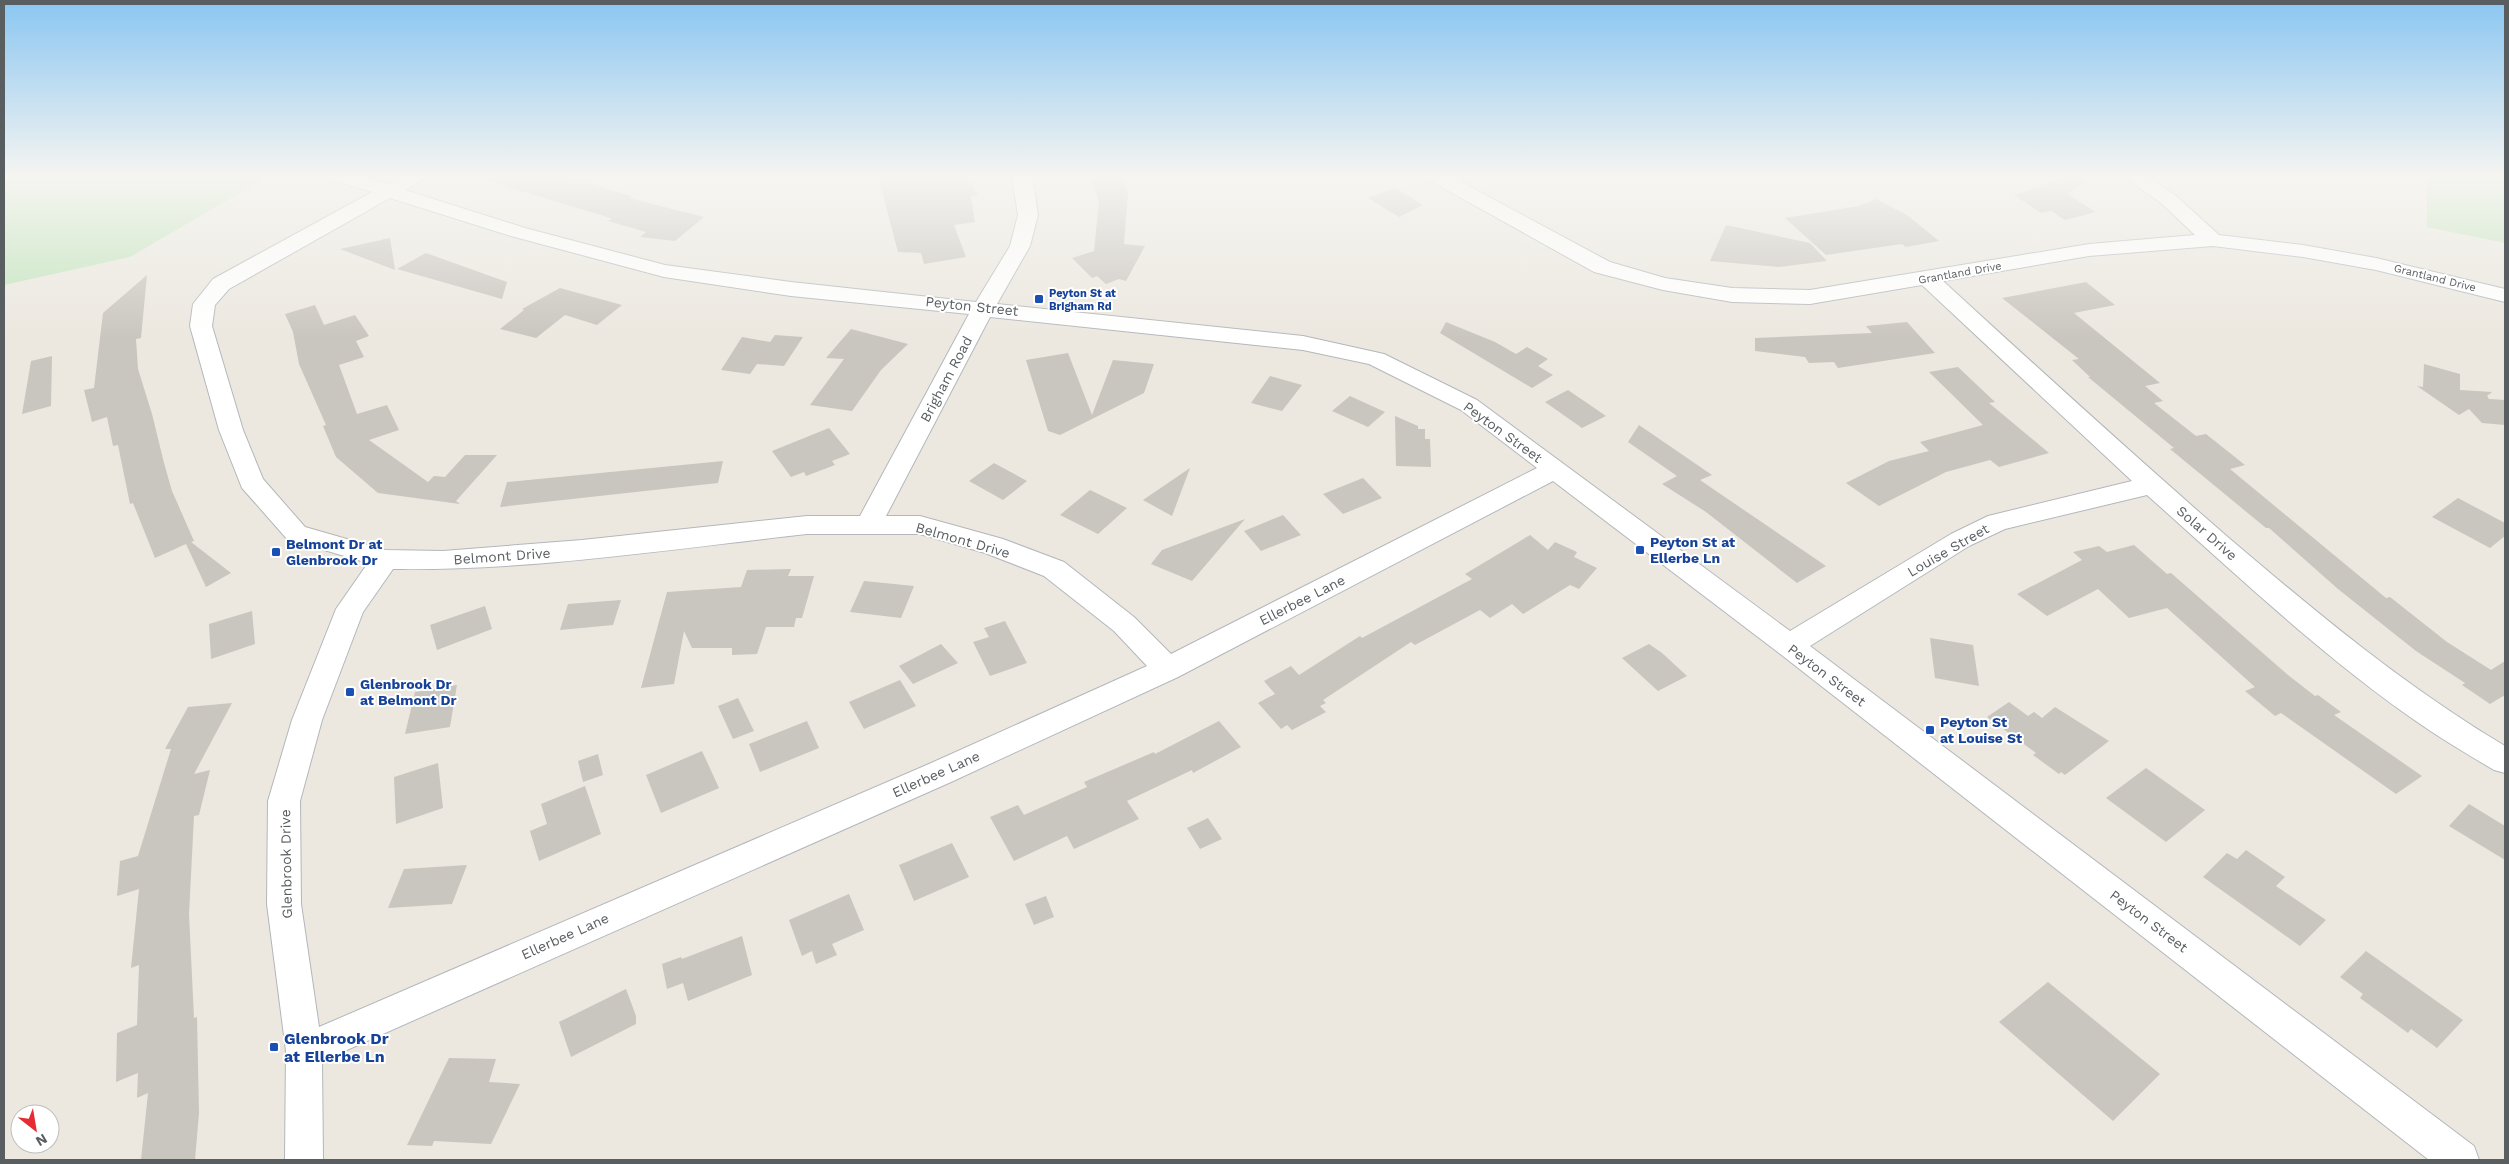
<svg xmlns="http://www.w3.org/2000/svg" width="2509" height="1164" font-family="'Work Sans',sans-serif">
	<rect width="100%" height="100%" fill="#ece8e0"/>
	<!-- green -->
	<g fill="#c1e4bc">
		<path d="M4 176H269L130 257 4 285Z"/>
		<path d="M2427 176H2505V243L2427 227Z"/>
	</g>
	<!-- building -->
	<g fill="#c9c5bf">
		<path d="M489 176H565L632 196 629 198 704 217 675 241 640 237 646 232 608 221 612 219 604 216 488 181Z"/>
		<path d="M878 176H965L978 195 971 196 975 222 954 225 966 257 924 264 921 253 898 252Z"/>
		<path d="M1108 176H1122L1128 192 1124 244 1145 246 1126 281 1119 279 1106 284 1097 276 1092 278 1072 258 1094 251 1099 201 1091 178Z"/>
		<path d="M2069 176H2095L2067 194 2096 212 2065 220 2051 211 2041 213 2014 195Z"/>
		<path d="M1394 188 1400 191 1423 205 1399 217 1368 198Z"/>
		<path d="M1876 199 1907 215 1939 241 1906 247 1902 244 1826 255 1785 218 1859 206Z"/>
		<path d="M1726 225 1810 243 1827 261 1779 267 1710 261Z"/>
		<path d="M390 238 395 270 340 249Z"/>
		<path d="M426 253 507 282 502 299 397 269Z"/>
		<path d="M147 275 141 338 136 339 138 369 152 414 164 463 172 491 194 541 191 542 231 573 206 587 186 544 155 558 133 503 130 504 118 445 113 446 107 417 92 422 84 390 94 388 103 313Z"/>
		<path d="M2086 282 2115 305 2074 313 2160 383 2145 386 2163 401 2154 403 2196 436 2206 434 2245 465 2230 469 2386 598 2390 597 2447 642 2491 670 2505 661V695L2490 704 2462 685 2465 683 2416 651 2338 589 2269 528H2266L2170 449 2174 448 2088 377H2090L2072 360 2079 359 2002 298Z"/>
		<path d="M560 288 622 305 597 325 565 315 536 338 500 329 524 310 522 309Z"/>
		<path d="M315 305 324 325 355 315 369 336 356 341 364 357 339 365 357 414 387 405 399 430 369 440 428 482 434 476 445 477 465 455H497L456 501 460 504 378 493 336 457 323 426 326 425 299 364 293 332 285 314Z"/>
		<path d="M1446 322 1495 342 1516 354 1527 347 1548 359 1538 366 1553 375 1532 388 1440 333Z"/>
		<path d="M1907 322 1935 353 1838 368 1834 362 1809 363 1805 357 1755 351V338L1872 333 1866 326Z"/>
		<path d="M851 329 908 344 881 370 852 411 810 405 844 359 826 358Z"/>
		<path d="M775 335 803 337 784 366 757 364 750 374 721 370 742 337 770 342Z"/>
		<path d="M1068 353 1092 415 1113 360 1154 364 1144 393 1060 435 1048 431 1026 360Z"/>
		<path d="M52 356 51 406 22 414 31 361Z"/>
		<path d="M2424 364 2460 374V390L2492 392 2487 396 2489 399 2505 400V425L2482 423 2469 409 2459 415 2417 386 2423 387Z"/>
		<path d="M1958 367 1995 402 1989 403 2049 453 1999 467 1990 460 1946 472 1879 506 1846 483 1889 461 1929 451 1920 442 1983 425 1929 372Z"/>
		<path d="M1270 376 1302 385 1282 411 1251 403Z"/>
		<path d="M1568 390 1606 416 1582 428 1545 402Z"/>
		<path d="M1350 396 1385 412 1368 427 1332 411Z"/>
		<path d="M1395 416 1418 426V429H1425V439H1430L1431 467 1396 466Z"/>
		<path d="M1639 425 1712 475 1700 480 1826 566 1797 583 1706 512 1662 484 1677 476 1628 442Z"/>
		<path d="M829 428 850 454 832 461 835 465 806 476 804 472 791 477 772 451Z"/>
		<path d="M723 461 718 483 500 507 507 482Z"/>
		<path d="M994 463 1027 481 1003 500 969 481Z"/>
		<path d="M1190 468 1172 516 1143 500Z"/>
		<path d="M1363 478 1382 498 1343 514 1323 494Z"/>
		<path d="M1090 490 1127 508 1098 534 1060 515Z"/>
		<path d="M2458 498 2505 523V536L2490 548 2432 517Z"/>
		<path d="M1283 515 1301 535 1261 551 1244 531Z"/>
		<path d="M1245 519 1192 581 1151 564 1162 550Z"/>
		<path d="M1530 535 1548 550 1555 542 1577 552 1574 557 1597 568 1579 589 1570 585 1523 614 1512 604 1490 618 1480 610 1415 645 1411 642 1323 700 1326 703 1320 706 1326 712 1292 730 1287 725 1281 729 1258 703 1275 694 1264 681 1291 666 1299 675 1360 636 1362 638 1472 579 1465 574Z"/>
		<path d="M2134 545 2167 574 2171 573 2288 675 2315 696 2318 695 2341 712 2334 715 2422 776 2396 794 2281 713 2275 716 2245 691 2255 687 2167 608 2129 618 2098 589 2047 616 2017 594 2082 560 2073 552 2099 546 2107 552Z"/>
		<path d="M791 569 788 576H814L802 618H796L794 627H766L757 654 732 655V648H692L684 631 674 684 641 688 667 592 741 587 747 570Z"/>
		<path d="M864 581 914 586 901 618 850 612Z"/>
		<path d="M621 600 613 625 560 630 568 604Z"/>
		<path d="M485 606 492 629 437 650 430 625Z"/>
		<path d="M252 611 255 644 211 659 209 624Z"/>
		<path d="M1005 621 1027 663 990 676 973 642 989 637 984 628Z"/>
		<path d="M1930 638 1973 645 1979 686 1935 678Z"/>
		<path d="M941 644 958 663 913 684 899 666Z"/>
		<path d="M1649 644 1662 653 1687 676 1658 691 1622 658Z"/>
		<path d="M900 680 916 706 864 729 849 702Z"/>
		<path d="M457 685 450 727 405 734 415 692Z"/>
		<path d="M738 698 754 731 733 739 718 706Z"/>
		<path d="M2009 702 2028 716 2034 712 2042 718 2055 707 2109 741 2065 775 2061 772 2059 774 2033 755 2036 753 1987 717Z"/>
		<path d="M232 703 194 774 210 770 199 815 194 816 189 914 194 1018 197 1017 199 1113 195 1160H141L148 1093 137 1098 138 1073 116 1082 117 1033 137 1025 139 965 131 968 139 889 117 896 120 861 138 856 171 749H165L188 707Z"/>
		<path d="M807 721 819 748 760 772 749 744Z"/>
		<path d="M1219 721 1241 747 1193 773 1192 770 1127 801 1139 819 1074 849 1067 836 1014 861 990 817 1018 805 1024 815 1087 787 1084 782 1154 752 1155 754Z"/>
		<path d="M702 751 719 788 661 813 646 775Z"/>
		<path d="M598 754 603 775 583 782 578 761Z"/>
		<path d="M438 763 443 808 396 824 394 777Z"/>
		<path d="M2146 768 2205 810 2166 842 2106 798Z"/>
		<path d="M585 786 601 834 539 861 530 831 547 824 541 804Z"/>
		<path d="M2469 804 2505 826V860L2449 826Z"/>
		<path d="M1208 818 1222 839 1200 849 1187 828Z"/>
		<path d="M952 843 969 877 914 901 899 865Z"/>
		<path d="M2246 850 2285 877 2276 886 2326 920 2300 946 2203 877 2227 853 2237 859Z"/>
		<path d="M467 865 452 904 388 908 404 869Z"/>
		<path d="M849 894 864 930 832 944 837 955 816 964 812 951 802 956 789 920Z"/>
		<path d="M1046 896 1054 917 1034 925 1025 904Z"/>
		<path d="M742 936 752 975 688 1001 683 983 667 989 662 964 681 957 682 959Z"/>
		<path d="M2366 951 2463 1020 2437 1048 2411 1029 2408 1033 2360 998 2363 994 2340 977Z"/>
		<path d="M2048 982 2160 1074 2113 1121 1999 1022Z"/>
		<path d="M626 989 636 1016V1024L571 1057 559 1022Z"/>
		<path d="M449 1058 496 1059 489 1082 520 1084 491 1144 434 1141 432 1146 407 1145Z"/>
	</g>
	<g fill="none" stroke-linecap="round" stroke-linejoin="round">
		<!-- minor casing -->
		<g stroke="#b3b7bb" stroke-width="2">
			<path id="minor" d="M330 176H359L387 184 402 176H426L423 180 405 190 525 228 665 265 791 282 976 302 1010 246 1018 215 1012 176H1032L1038 215 1030 246 997 304 1303 336 1384 354 1477 400 1790 631 1951 534 1988 516 2132 481 1922 285 1810 304 1732 302 1663 290 1594 272 1429 180 1426 176H1450L1610 262 1665 278 1732 288 1810 290 2089 244 2195 235 2161 203 2123 176H2146L2175 195 2219 235 2303 245 2376 258 2505 289V302L2376 270 2303 257 2213 246 2089 256 1943 281C2038 368 2133 455 2230 539 2318 614 2406 687 2505 746V773L2494 770C2472 757 2450 744 2429 730 2328 662 2238 576 2147 495L2005 529 1969 546 1810 646 2474 1146 2479 1160H2429L1779 653 1553 481 1178 677 951 782 322 1061 323 1160H285L286 1051 267 904 268 801 292 720 336 609 368 563 287 539 242 488 219 430 190 326 193 304 213 279 372 192 333 180ZM390 198 511 236 664 277 791 296 969 314 860 516H807L582 540 443 551 385 550 305 527 263 479 243 430 212 326 215 305 229 289ZM990 317 1303 350 1369 364 1461 410 1537 468 1171 654 1134 617 1064 562 1003 539 920 516H886ZM807 534H920L985 553 1044 576 1114 631 1147 666 929 764 319 1027 301 904 300 801 322 720 363 612 393 569C531 571 670 549 807 534Z"/>
		</g>
		<!-- minor -->
		<use href="#minor" fill="#fff" fill-rule="evenodd"/>
	</g>
	<!-- sky -->
	<linearGradient id="sky" x2="0" y2="1"><stop stop-color="#8ac6f1"/><stop offset="0.52" stop-color="#f6f5f1"/><stop offset="1" stop-color="#f6f5f1" stop-opacity="0"/></linearGradient>
	<rect width="2509" height="339" fill="url(#sky)"/>
	<!-- markers -->
	<g fill="#1a4fb4" stroke="#fff" stroke-width="2">
		<rect x="1034" y="294" width="10" height="10" rx="2.5"/>
		<rect x="1635" y="545" width="10" height="10" rx="2.5"/>
		<rect x="271" y="547" width="10" height="10" rx="2.5"/>
		<rect x="345" y="687" width="10" height="10" rx="2.5"/>
		<rect x="1925" y="725" width="10" height="10" rx="2.5"/>
		<rect x="269" y="1042" width="10" height="10" rx="2.5"/>
	</g>
	<g text-anchor="middle" dominant-baseline="central" stroke-width="4" stroke-linejoin="round" paint-order="stroke">
		<!-- far-street labels -->
		<g font-size="11" fill="#595e61" stroke="#fff">
			<text transform="translate(1960 273) rotate(-10)">Grantland Drive</text>
			<text transform="translate(2435 278) rotate(14)">Grantland Drive</text>
		</g>
		<!-- far-transit labels -->
		<g font-size="11" font-weight="bold" fill="#164399" stroke="#fff" text-anchor="start">
			<text x="1049" y="293">Peyton St at<tspan x="1049" dy="13">Brigham Rd</tspan></text>
		</g>
		<!-- street labels -->
		<g font-size="14" fill="#595e61" stroke="#fff">
			<text transform="translate(972 306) rotate(6)">Peyton Street</text>
			<text transform="translate(946 379) rotate(-62)">Brigham Road</text>
			<text transform="translate(1503 432) rotate(36)">Peyton Street</text>
			<text transform="translate(2207 533) rotate(41)">Solar Drive</text>
			<text transform="translate(963 540) rotate(16)">Belmont Drive</text>
			<text transform="translate(1948 550) rotate(-30)">Louise Street</text>
			<text transform="translate(502 556) rotate(-4)">Belmont Drive</text>
			<text transform="translate(1302 600) rotate(-27)">Ellerbee Lane</text>
			<text transform="translate(1827 675) rotate(37)">Peyton Street</text>
			<text transform="translate(936 774) rotate(-24)">Ellerbee Lane</text>
			<text transform="translate(286 864) rotate(-91)">Glenbrook Drive</text>
			<text transform="translate(2149 921) rotate(37)">Peyton Street</text>
			<text transform="translate(565 936) rotate(-24)">Ellerbee Lane</text>
		</g>
		<!-- transit labels -->
		<g font-size="14" font-weight="bold" fill="#164399" stroke="#fff" text-anchor="start">
			<text x="1650" y="542">Peyton St at<tspan x="1650" dy="16">Ellerbe Ln</tspan></text>
			<text x="286" y="544">Belmont Dr at<tspan x="286" dy="16">Glenbrook Dr</tspan></text>
			<text x="360" y="684">Glenbrook Dr<tspan x="360" dy="16">at Belmont Dr</tspan></text>
			<text x="1940" y="722">Peyton St<tspan x="1940" dy="16">at Louise St</tspan></text>
		</g>
		<!-- near-transit labels -->
		<g font-size="16" font-weight="bold" fill="#164399" stroke="#fff" text-anchor="start">
			<text x="284" y="1038">Glenbrook Dr<tspan x="284" dy="18">at Ellerbe Ln</tspan></text>
		</g>
	</g>
	<!-- border -->
	<rect width="2509" height="1164" fill="none" stroke="#595e61" stroke-width="10"/>
	<!-- north arrow -->
	<g transform="translate(35 1129) rotate(149)"><circle r="24" fill="#ffffff" stroke="#bdbfc0"/>
	<path d="M0-4L9 19L0 12L-9 19Z" fill="#e72b34"/>
	<text y="-8" font-size="14" font-weight="bold" text-anchor="middle" fill="#595e61">N</text>
	</g>
</svg>
